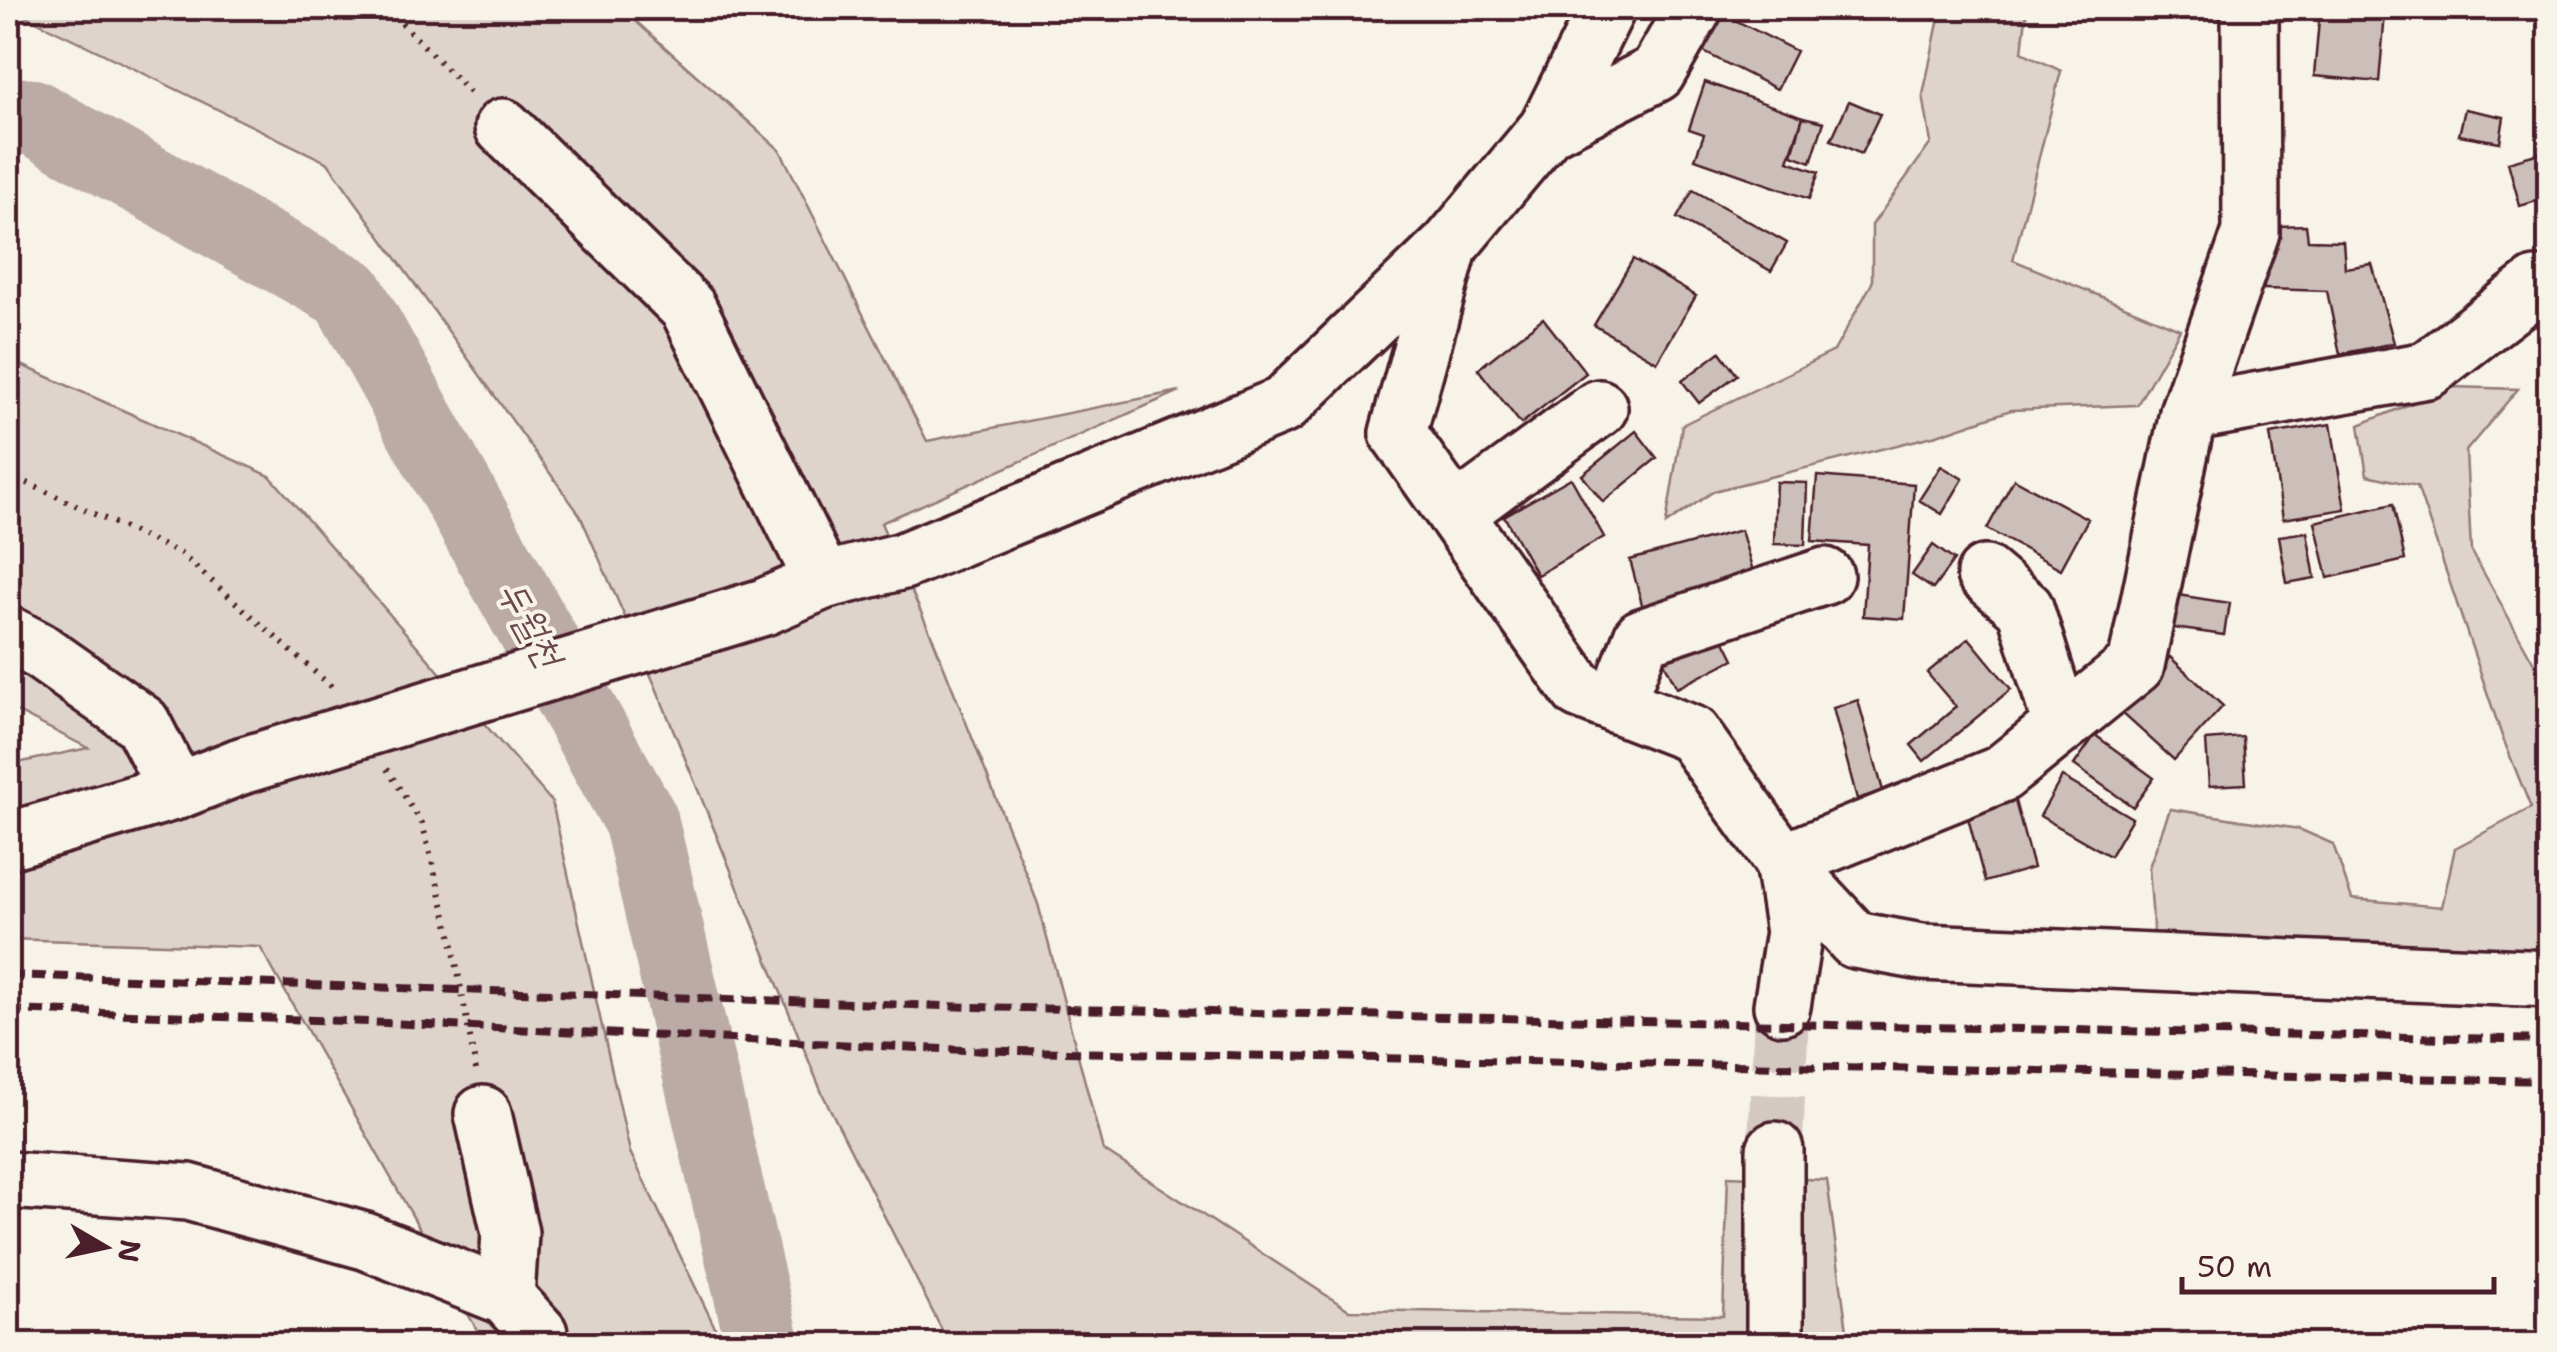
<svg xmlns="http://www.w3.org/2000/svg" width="2557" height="1352" font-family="'Shantell Sans','Poor Story',sans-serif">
	<rect width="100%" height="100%" fill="#f7f3e8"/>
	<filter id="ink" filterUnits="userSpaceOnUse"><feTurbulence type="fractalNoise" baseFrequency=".01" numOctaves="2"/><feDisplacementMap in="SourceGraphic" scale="20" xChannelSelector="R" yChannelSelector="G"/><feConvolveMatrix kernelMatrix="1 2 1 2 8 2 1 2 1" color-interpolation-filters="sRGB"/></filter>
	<g filter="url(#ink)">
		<!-- green -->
		<g fill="#ded4cc" stroke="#947a7c" stroke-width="2.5">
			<path d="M9 8H621L780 150 927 441 1180 391 881 523 933 639 1038 904 1103 1150 1349 1310 1723 1316 1728 1176 1827 1180 1847 1331 1932 1344H949L822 1093 655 685 580 515 328 163Z"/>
			<path d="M1941 8H2027L2022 52 2061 71 2013 260 2180 329 2137 405 2011 410 1937 435 1714 491 1666 524 1682 425 1834 351 1872 283V225L1931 143 1923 95Z"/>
			<path d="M8 359 270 476 552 802 630 1152 723 1344H485L260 947 8 939V765L88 748 8 707Z"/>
			<path d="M2451 387 2518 389 2466 451 2471 550 2549 690V951L2462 954 2154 935 2149 867 2170 809 2299 829 2333 844 2352 899 2442 907 2455 848 2531 808 2502 736 2417 486 2367 475 2359 425Z"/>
		</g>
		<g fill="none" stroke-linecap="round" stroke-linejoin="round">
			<!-- river -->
			<path stroke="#bcaaa7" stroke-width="75" d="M8 114 31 116 347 293 641 821 763 1344"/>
		</g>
		<!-- building -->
		<g fill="#ccbfb9" stroke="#4a1f2b" stroke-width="2.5">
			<path d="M2338 8H2368V13L2385 14 2379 82 2314 76 2320 9 2338 10Z"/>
			<path d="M1717 11 1796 51 1777 89 1698 49Z"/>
			<path d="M1705 82 1803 117 1788 161 1819 172 1809 199 1695 159 1704 134 1689 129Z"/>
			<path d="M1849 101 1880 114 1861 154 1831 140Z"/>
			<path d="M2465 109 2504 117 2500 142 2459 135Z"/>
			<path d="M1803 117 1824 122 1811 162 1792 155Z"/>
			<path d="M2550 150V197L2520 206 2508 162Z"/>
			<path d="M1693 190 1787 243 1771 271 1677 218Z"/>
			<path d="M2306 225 2308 240 2343 241 2345 268 2372 264 2394 343 2340 354 2327 291 2264 289 2266 235 2281 237 2278 226Z"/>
			<path d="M1633 259 1696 296 1657 362 1594 325Z"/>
			<path d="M1543 318 1586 373 1521 424 1478 369Z"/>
			<path d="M1720 352 1737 375 1699 403 1682 381Z"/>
			<path d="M2331 424 2345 509 2283 519 2270 434Z"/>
			<path d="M1636 431 1657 458 1603 502 1582 475Z"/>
			<path d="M1941 466 1963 479 1942 514 1919 500Z"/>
			<path d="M1817 476 1914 484 1904 619 1863 616 1868 545 1812 541Z"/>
			<path d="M1571 478 1604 537 1537 575 1504 516Z"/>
			<path d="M2014 479 2088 519 2061 569 1987 529Z"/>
			<path d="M1776 482 1807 483 1805 545 1774 544Z"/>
			<path d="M2393 504 2405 560 2328 578 2315 522Z"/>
			<path d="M1741 530 1755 578 1643 608 1630 560Z"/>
			<path d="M2307 532 2315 578 2287 583 2279 536Z"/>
			<path d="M1933 545 1954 560 1933 589 1912 575Z"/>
			<path d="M2165 593 2229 603 2224 635 2160 626Z"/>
			<path d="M1720 631 1734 659 1677 688 1663 660Z"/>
			<path d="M1969 638 2011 689 1924 761 1911 745 1956 707 1927 673Z"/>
			<path d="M2170 657 2223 706 2174 760 2121 712Z"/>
			<path d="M1858 700 1883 791 1857 799 1833 708Z"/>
			<path d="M2095 735 2154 778 2133 807 2074 765Z"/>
			<path d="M2243 737 2246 784 2209 786 2206 740Z"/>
			<path d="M2062 777 2132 818 2110 856 2040 816Z"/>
			<path d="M2015 801 2033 868 1985 882 1967 814Z"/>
		</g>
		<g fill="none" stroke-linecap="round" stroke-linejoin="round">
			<!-- minor-tunnel -->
			<path stroke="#d4c9c2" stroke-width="55" stroke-dasharray="55 28" stroke-linecap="butt" d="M1775 1150 1782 1006"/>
			<!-- minor casing -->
			<g stroke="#4a1f2b" stroke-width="62">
				<g id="minor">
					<path d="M503 127 688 308 823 581"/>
					<path d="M1547 129 1657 73 1694 8"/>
					<path d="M1450 245 1398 433 1579 690 1692 734 1783 862 1855 940 1922 952 2550 979"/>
					<path d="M2188 413 2251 232 2250 8"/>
					<path d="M1455 514 1599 408"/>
					<path d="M1985 574 2025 608 2061 724"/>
					<path d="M764 607 823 581 903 561 1283 405 1450 245 1547 129 1607 8"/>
					<path d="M8 634 38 650 142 723 177 791"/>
					<path d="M1616 705 1642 637 1825 576"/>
					<path d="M8 841 177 791 241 766"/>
					<path d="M1783 862 2001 774 2136 665 2188 413 2427 370 2536 286H2550"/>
					<path d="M1782 1006 1794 932 1783 862"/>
					<path d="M483 1114 510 1233 506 1297"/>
					<path d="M8 1180 188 1192 365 1241 506 1297 539 1333"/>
					<path d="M1775 1344V1150"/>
				</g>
			</g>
			<!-- path -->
			<g stroke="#4a1f2b" stroke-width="6" stroke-dasharray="2.5 8" stroke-linecap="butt">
				<path d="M387 8 471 94"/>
				<path d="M8 474 181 554 333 688"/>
				<path d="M387 769 422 823 451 935 476 1070"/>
			</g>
			<!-- minor -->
			<use href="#minor" stroke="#f7f3e8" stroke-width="55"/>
			<!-- rail -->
			<g stroke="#4a1f2b" stroke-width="8" stroke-dasharray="15 8" stroke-linecap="butt">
				<path d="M8 975 971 1007 2550 1040"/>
				<path d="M8 1010 344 1021 964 1050 2550 1081"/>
			</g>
			<!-- minor-bridge casing -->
			<g stroke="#4a1f2b" stroke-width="62" stroke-linecap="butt">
				<path id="minor-bridge" d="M241 766 764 607"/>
			</g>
			<!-- minor-bridge -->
			<use href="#minor-bridge" stroke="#f7f3e8" stroke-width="55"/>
		</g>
	</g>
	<g text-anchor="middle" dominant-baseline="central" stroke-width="8" stroke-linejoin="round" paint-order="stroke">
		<!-- water labels -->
		<g font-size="38" font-style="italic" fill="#6c4950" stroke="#f7f3e8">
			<text transform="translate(531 623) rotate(61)">두월천</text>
		</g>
	</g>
	<!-- margin -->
	<rect width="2557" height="1352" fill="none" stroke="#f7f3e8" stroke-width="40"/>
	<rect x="20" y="20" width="2517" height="1312" fill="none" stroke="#4a1f2b" stroke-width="4" filter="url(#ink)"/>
	<!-- north arrow -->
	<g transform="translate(105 1247) rotate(99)" stroke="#f7f3e8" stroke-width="8" paint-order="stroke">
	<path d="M0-8L18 38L0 25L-18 38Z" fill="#4a1f2b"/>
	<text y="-15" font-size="28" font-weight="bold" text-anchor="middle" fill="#4a1f2b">N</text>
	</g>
	<!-- scale -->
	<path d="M2182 1277v15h312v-15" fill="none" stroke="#4a1f2b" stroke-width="5"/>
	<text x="2197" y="1277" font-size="30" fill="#4a1f2b" stroke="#f7f3e8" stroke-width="8" paint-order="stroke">50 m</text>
</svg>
